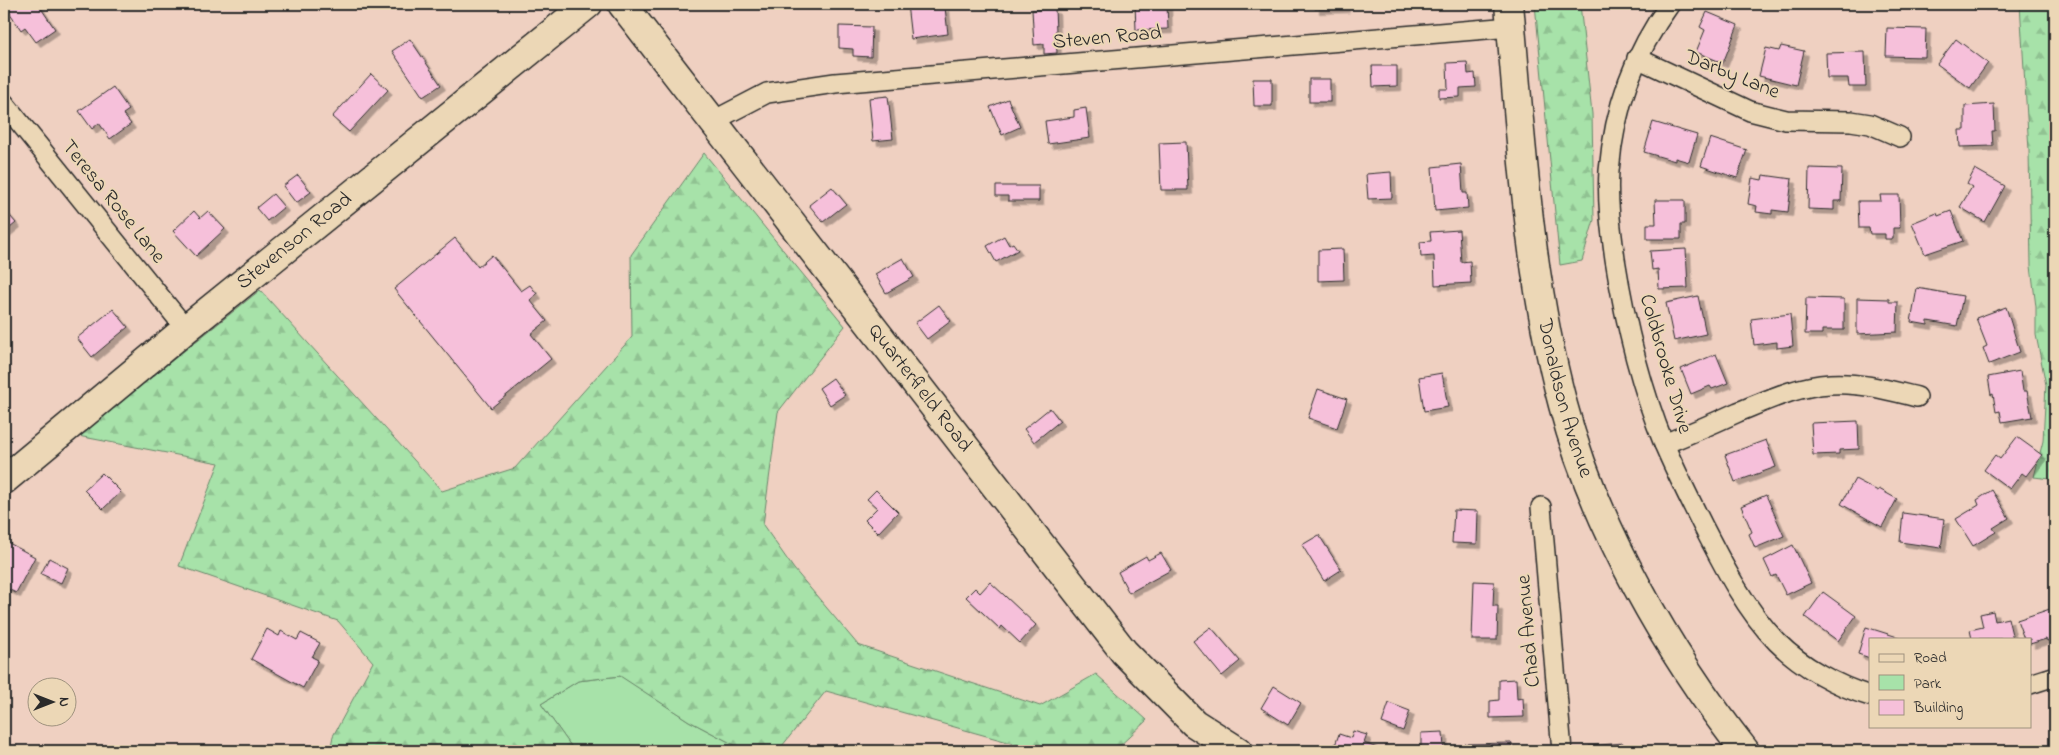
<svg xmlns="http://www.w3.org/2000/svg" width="2059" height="755" font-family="'Indie Flower',sans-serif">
	<defs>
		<pattern id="forest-firs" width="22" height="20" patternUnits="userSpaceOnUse" patternTransform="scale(1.25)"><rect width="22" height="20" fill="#a7e2a9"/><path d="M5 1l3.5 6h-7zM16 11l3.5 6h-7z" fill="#90c292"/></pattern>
		<filter id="shadow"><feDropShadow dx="4.5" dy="4.5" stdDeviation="0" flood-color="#0004"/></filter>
	</defs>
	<rect width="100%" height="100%" fill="#efd0c1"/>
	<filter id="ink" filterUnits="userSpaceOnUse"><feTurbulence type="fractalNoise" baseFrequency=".02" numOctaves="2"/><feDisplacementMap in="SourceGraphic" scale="10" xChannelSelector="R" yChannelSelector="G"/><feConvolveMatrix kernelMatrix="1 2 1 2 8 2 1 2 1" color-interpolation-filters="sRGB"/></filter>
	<g filter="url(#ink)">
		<!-- green -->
		<path fill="#a7e2a9" stroke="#69866a" d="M621 676 689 721 746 751H570L571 746 541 704 578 681Z"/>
		<!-- forest -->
		<g fill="url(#forest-firs)" stroke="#69866a">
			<path d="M1535 4H1580L1592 114 1594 220 1582 261 1560 265Z"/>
			<path d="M2020 4H2055V484L2050 479 2034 477 2043 441 2046 385 2036 335V307L2031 266 2029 150Z"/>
			<path d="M704 153 845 326 778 412 763 525 794 569 858 645 1040 706 1096 674 1147 720 1114 751H1040L826 691 778 751H746L689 721 620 676 578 681 541 704 571 746 570 751H330L333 736 373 662 338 621 179 566 219 463 78 436 260 290 442 491 515 468 632 337 631 255Z"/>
		</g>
		<!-- building -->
		<g fill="#f6c0da" stroke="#2b2b2b" filter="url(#shadow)">
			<path d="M4 4H38L55 29 36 42 25 27 21 30Z"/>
			<path d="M907 4H926L927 9 945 7 948 34 911 39Z"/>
			<path d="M1135 4H1167L1168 29 1136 30Z"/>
			<path d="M1315 4H1344L1345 8 1315 9Z"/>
			<path d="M1055 9 1057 53 1044 54V44L1034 45 1032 10Z"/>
			<path d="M1707 12 1738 25 1723 63 1696 52 1705 30 1700 27Z"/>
			<path d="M839 26 872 27 871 57 853 56V49L839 48Z"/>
			<path d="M1887 28 1926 29 1925 57 1886 56Z"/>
			<path d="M410 39 441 85 423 97 392 51Z"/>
			<path d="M1956 39 1988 63 1970 88 1937 64Z"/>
			<path d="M1781 46 1804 51 1796 85 1759 76 1766 48 1779 51Z"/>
			<path d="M1865 52 1866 87H1849L1848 78H1827L1826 53Z"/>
			<path d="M1467 62 1468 74 1475 73 1476 87 1460 88V97L1439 98V89H1448L1447 63Z"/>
			<path d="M1372 66H1397V86L1373 87Z"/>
			<path d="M371 74 388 90 349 132 332 117Z"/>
			<path d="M1253 79H1272V106H1254Z"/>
			<rect x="1309" y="79" width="21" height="23"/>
			<path d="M113 87 129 110 123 114 131 124 110 139 99 123 92 129 79 111Z"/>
			<path d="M888 96 893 139 873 141 869 98Z"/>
			<path d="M1008 99 1020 127 1002 135 990 107Z"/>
			<path d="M1994 104 1995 131H1992L1993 146 1960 147 1959 130H1965V106Z"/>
			<path d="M1086 108 1090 138 1048 144 1045 121 1074 117V110Z"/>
			<path d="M1653 122 1697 135 1689 162 1675 158V161L1644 152Z"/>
			<path d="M1710 138 1747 150 1737 178 1701 166Z"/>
			<path d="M1186 142 1188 190H1161L1159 143Z"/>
			<path d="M1461 164 1463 193H1467L1468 208 1435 211 1432 167Z"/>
			<path d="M1809 168 1842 169 1841 201H1834V210L1808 209Z"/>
			<path d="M1975 169 2005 186 1985 222 1960 207 1972 187 1967 184Z"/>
			<path d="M1391 172 1392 198 1368 199 1366 174Z"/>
			<path d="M298 175 311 192 296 203 283 186Z"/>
			<path d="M1763 175 1792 179 1788 212 1772 210V214L1756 212 1757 206 1748 204 1752 178 1762 180Z"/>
			<path d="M996 186H1039V201H1008V196H996Z"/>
			<path d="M832 187 846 204 823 222 809 205Z"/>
			<path d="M273 194 284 207 267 221 256 208Z"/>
			<path d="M1880 195H1899L1900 228H1893V239H1885V234H1870L1869 228H1859L1858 201H1881Z"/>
			<path d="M1655 200H1685V224H1681V239H1647V224H1656Z"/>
			<path d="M4 209 16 223 4 233Z"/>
			<path d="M194 211 200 218 208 211 225 229 196 256 173 231Z"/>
			<path d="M1951 211 1963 241 1925 254 1912 223 1937 213 1938 216Z"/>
			<path d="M1459 230 1461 262 1470 261 1471 283 1435 285 1434 256 1421 257 1420 242 1431 241 1430 232Z"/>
			<path d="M1004 236 1009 245 1013 243 1018 250 996 262 987 246Z"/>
			<path d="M455 238 478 267 492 255 521 291 530 285 537 294 530 300 547 321 531 334 551 359 491 408 394 289Z"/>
			<path d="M1343 249 1344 280 1318 281V250Z"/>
			<path d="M1686 249 1688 288 1659 289 1658 269 1652 270 1650 251Z"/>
			<path d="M903 258 914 277 886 293 875 274Z"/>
			<path d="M1917 288 1963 296 1957 326 1928 321V325L1911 322Z"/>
			<path d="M1698 296 1706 334 1674 341 1666 303Z"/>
			<path d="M1806 298 1844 299V330H1822V334H1805Z"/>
			<path d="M1857 298 1889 299V302H1898L1897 332 1857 334Z"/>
			<path d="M939 305 951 321 927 339 915 323Z"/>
			<path d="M2006 307 2020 352 1989 364 1983 348 1987 346 1976 318Z"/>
			<path d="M113 309 128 327 92 357 77 338Z"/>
			<path d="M1790 314 1793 346 1777 348V342L1754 345 1751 319Z"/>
			<path d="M1716 354 1728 383 1712 389 1710 386 1691 394 1681 369Z"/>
			<path d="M2020 371 2023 391H2027L2032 417 2002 422 2000 411 1996 412 1993 394 1991 395 1988 377Z"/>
			<path d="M1442 373 1448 407 1424 411 1419 377Z"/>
			<path d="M833 378 845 395 830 405 819 388Z"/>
			<path d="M1318 389 1347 399 1337 428 1308 418Z"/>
			<path d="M1050 408 1060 421 1034 442 1024 429Z"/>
			<path d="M1858 421 1859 449 1839 450V454L1813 455 1811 423Z"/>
			<path d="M2017 437 2042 455 2026 476 2022 473 2010 489 1984 470 1995 455 2000 459Z"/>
			<path d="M1766 440 1776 467 1735 482 1725 455Z"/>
			<path d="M102 473 121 492 103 509 84 490Z"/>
			<path d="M1855 479 1878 491 1879 489 1897 499 1882 527 1841 504Z"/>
			<path d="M876 490 898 512 878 533 865 520 877 508 867 499Z"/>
			<path d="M1992 490 2009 518 1993 528 1996 532 1973 546 1956 519 1979 505 1977 500Z"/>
			<path d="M1766 495 1784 536 1755 548 1749 534 1752 532 1741 506Z"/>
			<path d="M1454 510 1478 511 1477 544 1452 543Z"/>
			<path d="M1903 513 1945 519 1941 548 1900 542Z"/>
			<path d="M1319 535 1341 570 1324 581 1302 545Z"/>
			<path d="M7 542 35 557 16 593 4 587V549Z"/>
			<path d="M1793 545 1811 583 1786 595 1776 575 1772 577 1764 560Z"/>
			<path d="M1161 553 1171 570 1129 593 1118 572 1146 556 1148 560Z"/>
			<path d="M49 558 68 568 61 583 41 574Z"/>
			<path d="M1474 581 1494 582 1493 606H1498L1497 640H1472Z"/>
			<path d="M990 582 1036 625 1020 643 1002 626 1000 629 966 597 975 588 980 593Z"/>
			<path d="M1823 592 1856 616 1838 641 1805 617Z"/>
			<path d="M2053 608 2055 614V638L2047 641 2046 639 2030 644V639H2024L2017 620Z"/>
			<path d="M1993 611 1995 621 2008 618 2013 639H1972L1970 630 1983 627 1980 614Z"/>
			<path d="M1211 627 1240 661 1222 676 1193 641Z"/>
			<path d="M1866 627 1904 639H1870V658L1858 654Z"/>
			<path d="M267 629 279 636 281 631 297 640 301 633 320 643 312 657 318 660 303 688 251 659Z"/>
			<path d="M1516 679 1517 699 1523 698 1524 717 1490 718V701L1499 700V680Z"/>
			<path d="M1274 686 1301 703 1288 725 1261 708Z"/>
			<path d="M1389 703 1410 711 1403 731 1382 723Z"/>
			<path d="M1353 731 1367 735 1364 743 1377 748 1376 751H1333L1339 734 1351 738Z"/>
			<path d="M1443 732 1444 751H1421V733Z"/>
			<path d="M1512 743V751H1465V744Z"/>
			<path d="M1623 743V747L1629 751H1589V746Z"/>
		</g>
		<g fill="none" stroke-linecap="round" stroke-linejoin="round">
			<!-- street casing -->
			<g stroke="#2b2b2b" stroke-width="22">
				<g id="street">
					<path d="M1670 4C1634 53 1614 110 1609 171 1607 200 1611 230 1615 259 1625 322 1640 385 1664 444 1676 472 1689 498 1702 524 1723 565 1745 609 1777 642 1802 667 1837 686 1870 696"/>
					<path d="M1637 58 1750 111 1786 120 1851 121 1870 124 1900 137"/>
					<path d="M4 103 186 329"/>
					<path d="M713 121 767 93 835 83 1511 27"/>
					<path d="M1664 444C1689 434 1714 423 1738 412 1768 400 1797 386 1830 384 1859 382 1888 390 1917 397"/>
					<path d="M1541 507 1562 751"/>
					<path d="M2030 684 2055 676"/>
				</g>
			</g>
			<!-- secondary casing -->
			<g stroke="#2b2b2b" stroke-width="31">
				<g id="secondary">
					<path id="s1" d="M622 4 1124 652 1194 723 1238 751"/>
					<path id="s2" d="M1509 4C1521 138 1528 274 1563 405 1594 524 1669 655 1745 751"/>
					<path id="s3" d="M4 480 186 329 588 4"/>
				</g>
			</g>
			<!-- street -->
			<use href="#street" stroke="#ecd7b6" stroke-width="19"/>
			<!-- secondary -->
			<use href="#secondary" stroke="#ecd7b6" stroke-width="28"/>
		</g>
	</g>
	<g text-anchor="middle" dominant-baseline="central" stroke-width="4" stroke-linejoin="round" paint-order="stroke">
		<!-- street labels -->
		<g font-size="21" fill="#2b2b2b" stroke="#ecd7b6">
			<text transform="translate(1107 38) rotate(-5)">Steven Road</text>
			<text transform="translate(1732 75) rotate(22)">Darby Lane</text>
			<text transform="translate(113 202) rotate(51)">Teresa Rose Lane</text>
			<text stroke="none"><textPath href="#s3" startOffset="376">Stevenson Road</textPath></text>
			<text transform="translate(1665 364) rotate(74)">Coldbrooke Drive</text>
			<text stroke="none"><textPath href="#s1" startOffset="486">Quarterfield Road</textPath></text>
			<text stroke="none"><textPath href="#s2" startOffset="399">Donaldson Avenue</textPath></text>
			<text transform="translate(1529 631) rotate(-95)">Chad Avenue</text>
		</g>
	</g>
	<!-- margin -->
	<rect width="2059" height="755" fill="none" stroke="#ecd7b6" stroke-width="20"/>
	<rect x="10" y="10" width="2039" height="735" fill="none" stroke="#2b2b2b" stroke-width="2" filter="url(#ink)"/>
	<!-- legend -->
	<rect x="1869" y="638" width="162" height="90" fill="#ecd7b6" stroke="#9f927e"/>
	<rect x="1879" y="654" width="25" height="8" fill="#ecd7b6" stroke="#9f927e"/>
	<text x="1914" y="662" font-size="15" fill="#2b2b2b">Road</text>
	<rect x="1879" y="675" width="25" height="15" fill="#a7e2a9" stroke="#9f927e"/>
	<text x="1914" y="688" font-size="15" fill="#2b2b2b">Park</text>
	<rect x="1879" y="700" width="25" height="15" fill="#f6c0da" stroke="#9f927e"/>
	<text x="1914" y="712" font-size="15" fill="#2b2b2b">Building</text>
	<!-- north arrow -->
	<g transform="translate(52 702) rotate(90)"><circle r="24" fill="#ecd7b6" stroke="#9f927e"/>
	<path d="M0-4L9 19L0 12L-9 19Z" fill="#2b2b2b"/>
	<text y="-8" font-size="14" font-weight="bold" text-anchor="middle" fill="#2b2b2b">N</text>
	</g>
</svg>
